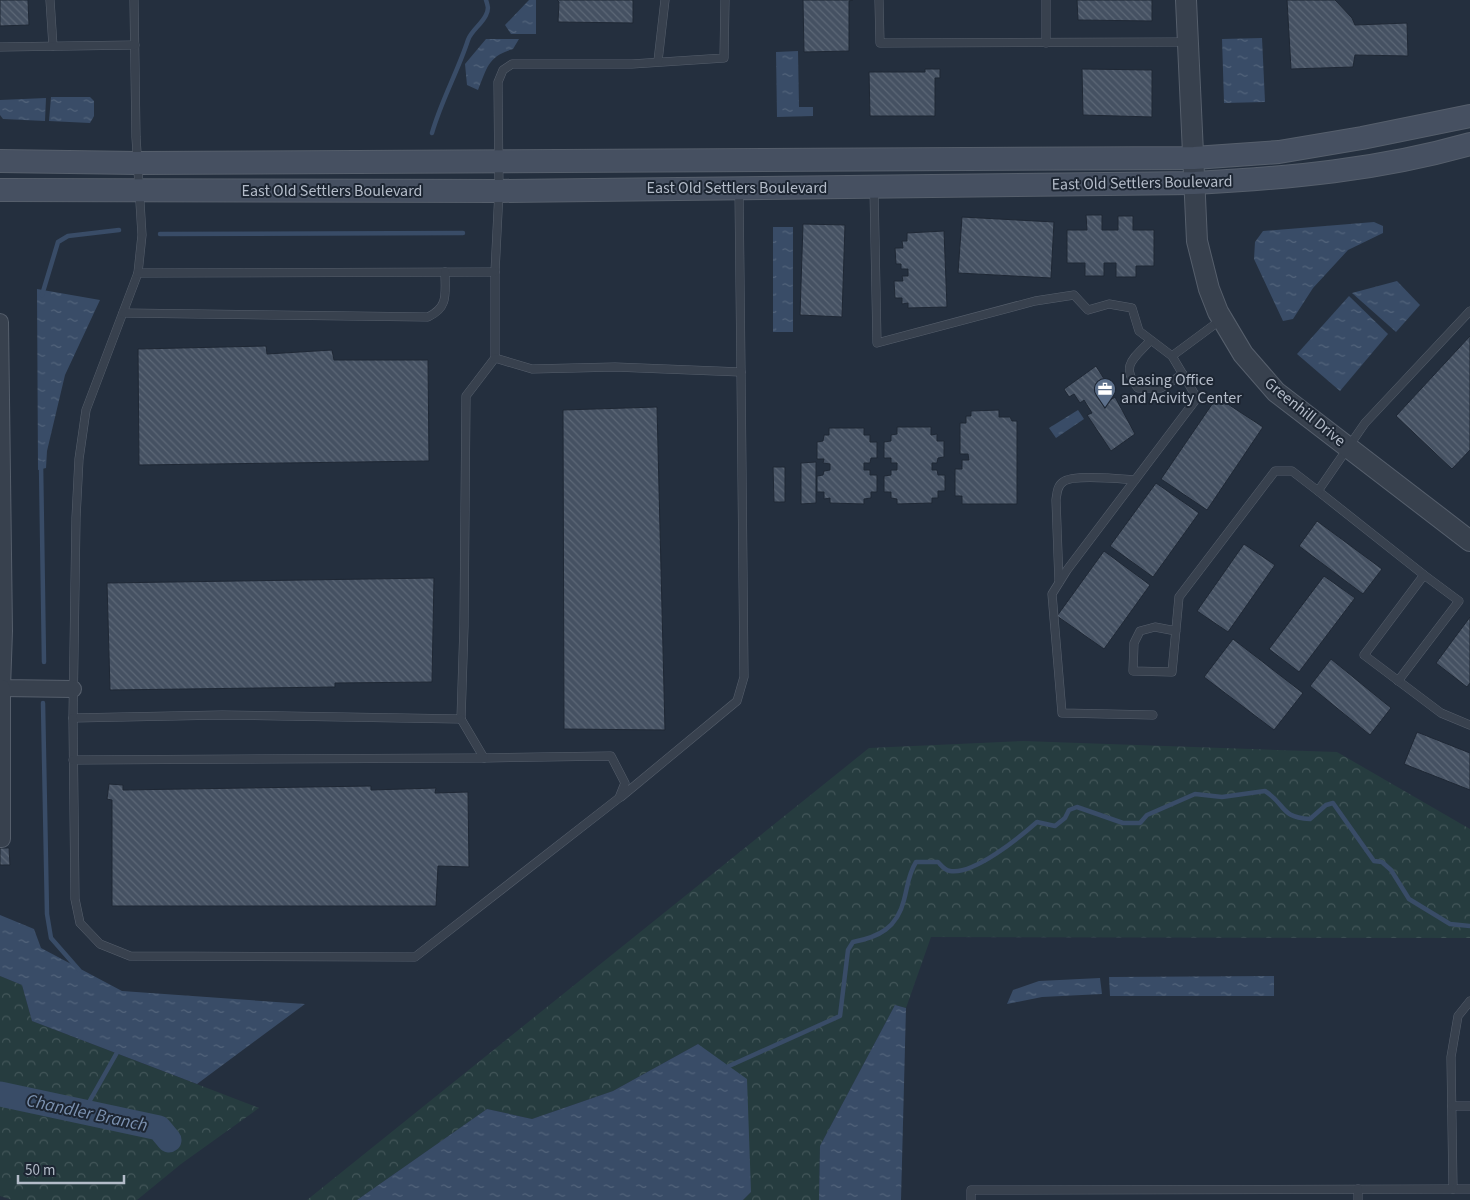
<svg xmlns="http://www.w3.org/2000/svg" width="1470" height="1200" font-family="'Source Sans 3',sans-serif">
	<defs>
		<pattern id="forest-crowns" width="20" height="18" patternUnits="userSpaceOnUse" patternTransform="scale(1.25)"><rect width="20" height="18" fill="#263c3f"/><path d="M2 6a3 3 0 1 1 6 0M12 15a3 3 0 1 1 6 0" fill="none" stroke="#435659"/></pattern>
		<pattern id="water-ripples" width="26" height="14" patternUnits="userSpaceOnUse" patternTransform="scale(1.25)"><rect width="26" height="14" fill="#394c67"/><path d="M2 4q2-2 4 0t4 0M15 11q2-2 4 0t4 0" fill="none" stroke="#53647b"/></pattern>
		<pattern id="building-back-hatch" width="6" height="6" patternUnits="userSpaceOnUse" patternTransform="scale(1.25)"><rect width="6" height="6" fill="#455162"/><path d="M-1 5l2 2M0 0l6 6M5-1l2 2" fill="none" stroke="#5d6877"/></pattern>
	</defs>
	<rect width="100%" height="100%" fill="#242f3e"/>
	<!-- forest -->
	<g fill="url(#forest-crowns)">
		<path d="M1023 741 1337 752 1470 829V938L931 937 906 1008 895 1005 820 1146 819 1200H743L751 1192 698 1044 613 1091 532 1119 487 1109 357 1200H307L869 748Z"/>
		<path d="M0 976 22 985 32 1021 259 1108 181 1164 137 1200H12L0 1196Z"/>
	</g>
	<!-- water -->
	<g fill="url(#water-ripples)">
		<path d="M529 0H536V34H511L505 25Z"/>
		<path d="M1262 38 1265 102 1224 103 1222 39Z"/>
		<path d="M486 39H519L513 49C488 56 487 68 478 90L467 85 465 64Z"/>
		<path d="M798 51 799 107H813V116L777 117 776 52Z"/>
		<path d="M51 97H90L94 101V116L90 123 49 121Z"/>
		<path d="M46 98 45 121 3 119 0 115V100Z"/>
		<path d="M1374 222 1383 226V233L1348 250 1313 288 1293 319 1283 321 1254 259 1255 242 1263 231Z"/>
		<rect x="773" y="227" width="20" height="105"/>
		<path d="M1397 281 1420 305 1396 332 1352 293Z"/>
		<path d="M37 289 100 300 65 375 47 451 46 468 38 470Z"/>
		<path d="M1349 296 1388 334 1340 391 1297 354Z"/>
		<path d="M1078 410 1084 419 1056 438 1049 428Z"/>
		<path d="M0 915 34 929 41 948 122 991 305 1004 197 1084 32 1021 22 985 0 976Z"/>
		<path d="M1274 976V996H1110L1109 977Z"/>
		<path d="M1100 978 1102 994 1042 997 1007 1004 1013 990 1039 981Z"/>
		<path d="M895 1005 906 1008 901 1200H819L820 1146Z"/>
		<path d="M698 1044 747 1079 751 1192 743 1200H357L487 1109 532 1119 613 1091Z"/>
	</g>
	<g fill="none" stroke-linecap="round" stroke-linejoin="round">
		<!-- stream -->
		<g stroke="#394c67" stroke-width="4.5">
			<path d="M432 133C441 101 458 71 468 40 471 31 482 24 486 15 489 9 488 6 486 0"/>
			<path d="M160 234 463 233"/>
			<path d="M42 295 58 242 68 236 119 230"/>
			<path d="M41 463 44 662"/>
			<path d="M43 703 47 914 51 938 79 970"/>
			<path d="M725 1069 729 1066 840 1016 848 950 853 942C879 937 897 928 904 900 908 885 908 875 916 862H938C942 866 944 870 950 871 974 875 1020 837 1037 822L1055 826 1065 818 1069 810 1077 807 1123 823H1140L1147 815 1195 794 1222 797 1265 791C1287 805 1279 817 1310 819L1326 805 1333 803 1374 861 1382 862 1391 870 1409 899 1450 924 1470 926"/>
			<path d="M84 1111 119 1049"/>
		</g>
		<!-- river -->
		<path stroke="#394c67" stroke-width="25" d="M0 1094 159 1128 169 1140"/>
	</g>
	<!-- building -->
	<g fill="url(#building-back-hatch)" stroke="#1f2835">
		<path d="M0 0H28L29 25 0 26Z"/>
		<path d="M557 0H633V23L558 22 559 2Z"/>
		<path d="M803 0H853L849 1V51L804 52Z"/>
		<path d="M1077 0H1152V21L1078 20Z"/>
		<path d="M1287 0H1335L1352 18 1355 25 1407 23 1408 56 1355 55 1353 67 1291 69Z"/>
		<path d="M925 69H940V78H935V116H870L869 72H925Z"/>
		<path d="M1082 69 1152 70V117L1083 115Z"/>
		<path d="M1086 215H1102V230H1118V216H1133V230H1154V266H1136V277H1116V263H1104V276H1085V263H1067V230H1087Z"/>
		<path d="M962 217 1054 222 1051 278 958 273Z"/>
		<path d="M803 224 845 225 842 317 800 315Z"/>
		<path d="M944 231 947 307 908 308V303L902 304V298H895L894 281H903L902 276H908V269H901V264H896L895 248H903L902 241H907V233Z"/>
		<path d="M1470 336V450L1452 469 1396 416Z"/>
		<path d="M266 346 267 354 332 350 334 360H428L429 461 139 465 138 349Z"/>
		<path d="M1096 366 1111 390 1100 397 1104 404 1115 397 1135 434 1111 451 1087 415 1092 413 1084 400 1080 403 1074 394 1069 397 1064 389Z"/>
		<path d="M1217 397 1263 427 1207 510 1161 479Z"/>
		<path d="M657 407 665 730 564 729 563 410Z"/>
		<path d="M999 410V417H1010L1012 421H1017V504H962V496H955V469H962V460H969L968 454H960V423H966V416H971V411Z"/>
		<path d="M897 427H931V435L937 434V441H944V457L938 458 937 463H932V470H937L938 475H945V491H938V498H932V503L897 504V499L891 498V492H884V476L891 475V470H897V463H891V458H884V442L891 441V435L897 434Z"/>
		<path d="M829 428H864V435H870V442H877V458H871L870 463H864V470H870V475H877V492H871V498L864 499V504L830 503V498L824 499V492H817V476L823 475 824 471 830 470V464L823 463 824 459H817V442L823 441 824 435H829Z"/>
		<path d="M816 462V503L801 504V463Z"/>
		<path d="M773 467H785V502H774Z"/>
		<path d="M1156 483 1199 513 1153 577 1110 546Z"/>
		<path d="M1317 521 1382 569 1363 594 1299 546Z"/>
		<path d="M1244 544 1275 565 1228 632 1197 611Z"/>
		<path d="M1104 551 1150 585 1104 649 1057 616Z"/>
		<path d="M1324 576 1355 598 1299 672 1269 649Z"/>
		<path d="M434 578 432 682 335 683V687L110 690 107 583Z"/>
		<path d="M1470 617V683L1467 687 1436 663Z"/>
		<path d="M1233 639 1303 693 1274 730 1204 677Z"/>
		<path d="M1331 659 1391 708 1370 735 1310 686Z"/>
		<path d="M1417 732 1470 753V790L1404 764Z"/>
		<path d="M109 784 123 785V790L371 786V790L436 788 435 793 468 792 469 867 438 866 436 906H112V800L107 799Z"/>
		<path d="M0 848H9L10 865H0Z"/>
	</g>
	<g fill="none" stroke-linecap="round" stroke-linejoin="round">
		<!-- service casing -->
		<g stroke="#565f6c" stroke-width="9">
			<g id="service">
				<path d="M50 0 53 46"/>
				<path d="M134 0 136 137 142 235 138 273 86 410 79 459 76 518 73 718 222 715 461 719 464 626 466 396 495 358V272L499 191 498 82 503 70 512 64H632L724 58 725 0"/>
				<path d="M879 0 880 43 1187 42"/>
				<path d="M1046 43V0"/>
				<path d="M0 47 135 45"/>
				<path d="M658 61 665 0"/>
				<path d="M874 189 877 343 1035 301 1074 295 1088 310 1109 304 1132 308 1139 331 1172 356"/>
				<path d="M138 273 495 272"/>
				<path d="M1470 311 1365 423 1318 491 1424 575 1364 655 1441 713 1470 725"/>
				<path d="M123 313 428 317C449 307 445 294 445 272"/>
				<path d="M1150 341C1133 359 1120 366 1138 388H1161L1183 374"/>
				<path d="M495 358 532 369 615 367 741 372 739 190"/>
				<path d="M1059 582 1056 500C1057 493 1057 486 1063 482 1073 474 1121 479 1135 480"/>
				<path d="M1176 631 1155 627 1140 631 1134 643 1133 671 1172 672 1179 597 1275 471H1292L1318 491"/>
				<path d="M1398 681 1459 601 1424 575"/>
				<path d="M1153 715 1062 713 1052 594 1067 570 1197 398 1172 356 1222 319"/>
				<path d="M73 718 75 899 80 923 100 944 130 956 415 957 619 798 625 783 611 756 484 758 461 719"/>
				<path d="M73 760 484 758"/>
				<path d="M621 797 737 701 744 677 741 372"/>
				<path d="M1470 1001 1458 1016 1451 1057 1453 1189H1470"/>
				<path d="M1452 1106H1470"/>
				<path d="M971 1200V1190L1453 1189"/>
				<path d="M1358 1200V1189"/>
			</g>
		</g>
		<!-- minor casing -->
		<g stroke="#565f6c" stroke-width="18">
			<g id="minor">
				<path d="M0 322 4 631 2 688 73 689"/>
				<path d="M0 688H2V839H0"/>
			</g>
		</g>
		<!-- tertiary casing -->
		<g stroke="#565f6c" stroke-width="22">
			<path id="tertiary" d="M1186 0 1197 241 1209 289 1218 312 1243 354 1276 392 1470 541"/>
		</g>
		<!-- secondary casing -->
		<g stroke="#565f6c" stroke-width="24">
			<g id="secondary">
				<path d="M0 161 137 163 1194 158 1279 152 1362 138 1470 116"/>
				<path d="M0 190 499 191 1195 183C1290 178 1378 170 1470 144"/>
			</g>
		</g>
		<!-- service -->
		<use href="#service" stroke="#38414e" stroke-width="8"/>
		<!-- minor -->
		<use href="#minor" stroke="#38414e" stroke-width="16"/>
		<!-- tertiary -->
		<use href="#tertiary" stroke="#38414e" stroke-width="20"/>
		<!-- secondary -->
		<use href="#secondary" stroke="#465061" stroke-width="22"/>
	</g>
	<!-- icons -->
	<defs>
		<g id="office-pin" transform="scale(1.125)"><path d="M0 17L-7.5 6A9.5 9.5 0 1 1 7.5 6Z" fill="#5c6f8a" stroke="#1d2633"/><path d="M-6-3h4V-5.5h4V-3h4V5H-6ZM-1-4.5V-3h2v-1.5ZM-6 0V1H6V0Z" fill="#fff"/></g>
	</defs>
	<g fill-rule="evenodd">
		<use href="#office-pin" x="1105" y="389"/>
	</g>
	<g text-anchor="middle" dominant-baseline="central" stroke-width="4" stroke-linejoin="round" paint-order="stroke">
		<!-- street labels -->
		<g font-size="16" fill="#b4bcc9" stroke="#1d2633">
			<text transform="translate(1142 183) rotate(-1)">East Old Settlers Boulevard</text>
			<text x="737" y="188">East Old Settlers Boulevard</text>
			<text x="332" y="191">East Old Settlers Boulevard</text>
			<text transform="translate(1305 412) rotate(39)">Greenhill Drive</text>
		</g>
		<!-- poi labels -->
		<g font-size="16" fill="#b4bcc9" stroke="#1d2633" text-anchor="start">
			<text x="1121" y="380">Leasing Office<tspan x="1121" dy="18">and Acivity Center</tspan></text>
		</g>
		<!-- water labels -->
		<g font-size="18" font-style="italic" fill="#7c92b1" stroke="#1d2633">
			<text transform="translate(87 1113) rotate(12)">Chandler Branch</text>
		</g>
	</g>
	<!-- scale -->
	<path d="M18 1175v8h106v-8" fill="none" stroke="#b4bcc9" stroke-width="2.5"/>
	<text x="25" y="1175" font-size="15" fill="#b4bcc9" stroke="#1d2633" stroke-width="4" paint-order="stroke">50 m</text>
</svg>
